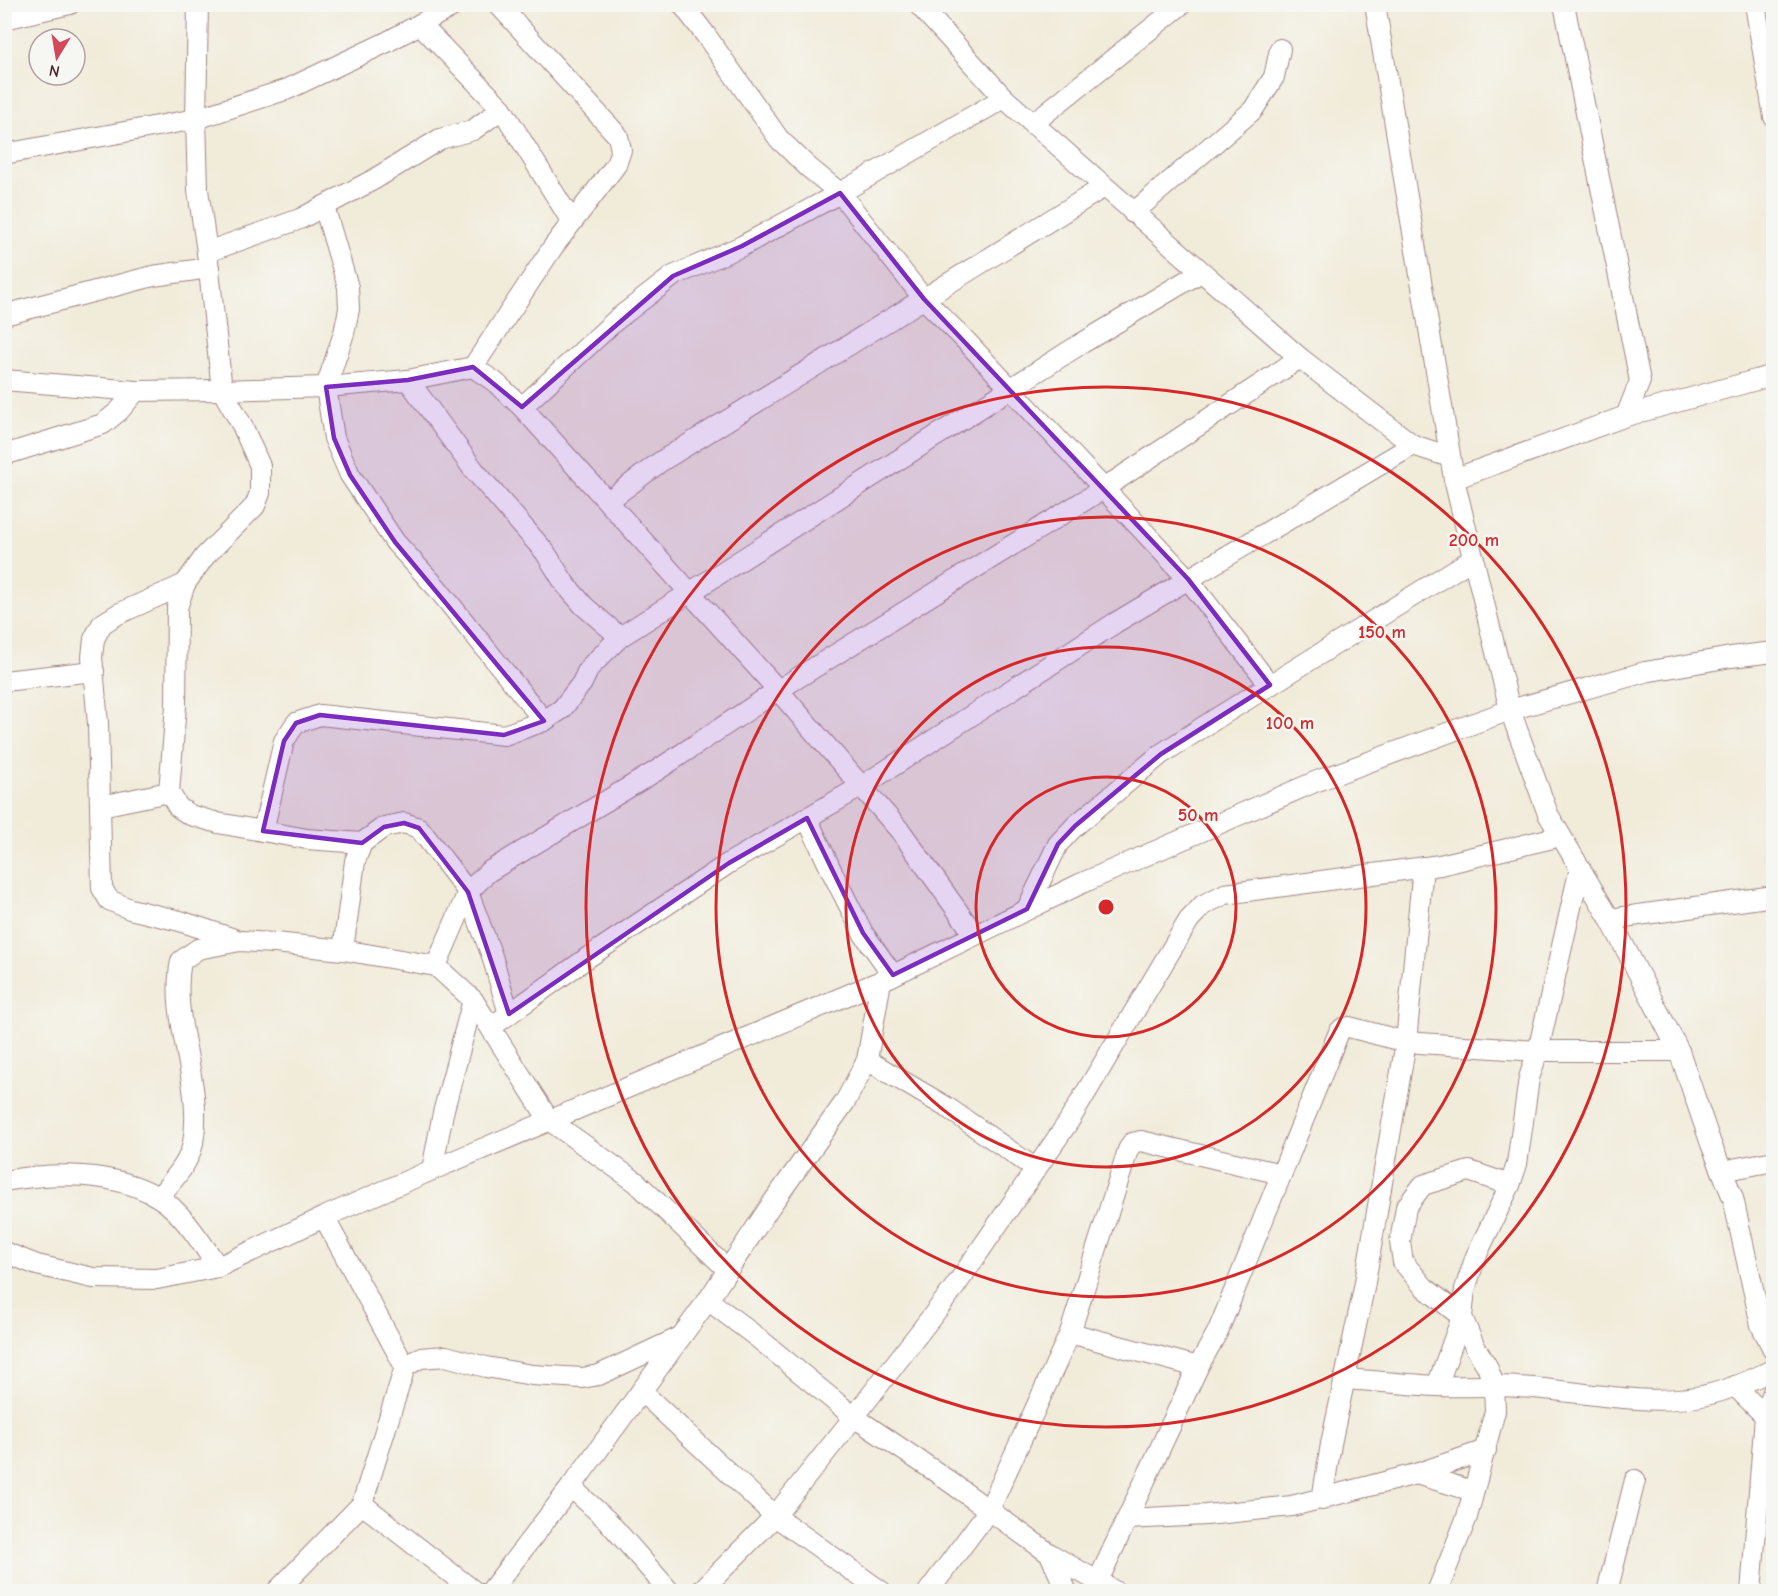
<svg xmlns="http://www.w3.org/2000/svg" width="1778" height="1596" font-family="'Comic Neue',sans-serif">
	<rect width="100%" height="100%" fill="#f6f6f2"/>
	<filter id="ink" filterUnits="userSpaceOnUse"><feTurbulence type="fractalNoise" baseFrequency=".0167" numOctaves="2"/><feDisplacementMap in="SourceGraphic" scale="12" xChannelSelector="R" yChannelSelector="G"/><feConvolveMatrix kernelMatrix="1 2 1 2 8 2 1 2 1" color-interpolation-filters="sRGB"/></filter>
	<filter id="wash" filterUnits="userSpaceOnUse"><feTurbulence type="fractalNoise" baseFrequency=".008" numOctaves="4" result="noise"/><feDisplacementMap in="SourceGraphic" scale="24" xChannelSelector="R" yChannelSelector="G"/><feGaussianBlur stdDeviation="1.35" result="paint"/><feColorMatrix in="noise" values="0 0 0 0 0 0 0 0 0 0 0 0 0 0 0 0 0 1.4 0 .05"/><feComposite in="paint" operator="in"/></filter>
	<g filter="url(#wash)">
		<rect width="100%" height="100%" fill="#f1ebd9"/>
	</g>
	<g filter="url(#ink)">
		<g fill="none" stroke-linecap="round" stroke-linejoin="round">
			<!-- minor casing -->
			<g stroke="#9e8582" stroke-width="22">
				<g id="minor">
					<path d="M198 4 196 119 198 190 207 252 222 390 242 425 260 466V493L255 506 205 556 185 584 177 608 176 706 169 792 178 807 190 815 218 823 307 839 362 843"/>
					<path d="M682 4 705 34 779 139 808 167 840 193 924 299 967 342 1188 579 1270 685"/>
					<path d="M918 4 1004 98 1300 358 1413 445 1450 457"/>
					<path d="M1375 4 1454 479 1510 710 1548 814 1610 919 1679 1051 1711 1144 1733 1198 1761 1325 1774 1351"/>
					<path d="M1564 4 1640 381 1626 416"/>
					<path d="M1755 4 1774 117"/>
					<path d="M4 19 70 4"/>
					<path d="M420 24 502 109 572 222"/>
					<path d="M1032 124 1182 4"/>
					<path d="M4 154 196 119 288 89 385 43 457 4"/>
					<path d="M324 206 348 287 349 309 344 333 326 387 334 438 350 475 395 542 437 588 544 721"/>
					<path d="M1133 213 1253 110 1274 77 1280 49"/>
					<path d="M207 252 300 219 373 180 440 139 473 130 502 109"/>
					<path d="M4 315 153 276 209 268"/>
					<path d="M473 367 495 382 522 407 778 690 902 833 974 934"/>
					<path d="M4 380 136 391 222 390 326 387 408 380 473 367 553 247 616 165 621 150 618 136 498 4"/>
					<path d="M408 380 474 470 545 552 565 584 584 606 620 637"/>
					<path d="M522 407 616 320 673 276 742 246 840 193 1004 98"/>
					<path d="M4 455 103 424 119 411 136 391"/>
					<path d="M1454 479 1626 416 1774 375"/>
					<path d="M608 501 660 462 1104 187"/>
					<path d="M185 584 118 614 102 624 94 639 92 657 98 723 102 888 109 900 130 909 180 921 237 940"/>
					<path d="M4 681 94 671"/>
					<path d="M101 806 169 792"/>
					<path d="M807 818 833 874 863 933 893 975"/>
					<path d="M263 831 284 741 296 723 320 715 504 735 544 721 562 709 582 683 589 668 620 637 1079 345 1201 272"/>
					<path d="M1027 909 1058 844 1075 826 1161 754 1217 718 1474 558"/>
					<path d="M1610 919 1774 896"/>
					<path d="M343 950 355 861 362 843 384 827 404 823 419 828 468 892 492 956 509 1014"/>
					<path d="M436 966 468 892 488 872 656 771 778 690 1103 489 1300 358"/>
					<path d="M491 1027 587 958 729 863 862 786 1115 623 1413 445"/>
					<path d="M867 1060 948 1108 1036 1169"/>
					<path d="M432 1170 443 1113 473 1000"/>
					<path d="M1722 1171 1774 1161"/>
					<path d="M4 1181C53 1172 114 1171 158 1197 181 1210 203 1245 218 1267"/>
					<path d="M159 1197C172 1181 189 1164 193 1143 204 1082 169 1021 181 961L198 949 240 941 275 943 343 950 436 966 473 1000 549 1120 636 1182 728 1270"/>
					<path d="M324 1217 405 1367"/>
					<path d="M4 1252 37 1265 93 1278 157 1279 218 1267 324 1217 432 1170 881 981 1080 884 1317 781 1510 710 1645 672 1731 657 1774 652"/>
					<path d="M708 1300 758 1338 854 1417 936 1472 1050 1554 1116 1592"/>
					<path d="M1070 1333 1198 1367"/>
					<path d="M1344 1379C1375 1381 1405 1384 1436 1386 1463 1387 1491 1385 1518 1387 1578 1390 1637 1406 1696 1397 1723 1393 1750 1381 1774 1369"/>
					<path d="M1437 1386 1462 1317 1424 1287 1403 1262 1400 1242 1406 1207 1423 1185 1469 1171 1510 1185"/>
					<path d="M1735 1386 1765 1416"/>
					<path d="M641 1391 775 1516 882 1592"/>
					<path d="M1416 1474 1473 1491"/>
					<path d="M571 1487 607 1520 670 1592"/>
					<path d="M1322 1500 1331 1444 1364 1288 1406 1042 1423 867"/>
					<path d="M1127 1519 1206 1515 1292 1506 1416 1474 1486 1450"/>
					<path d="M1050 1554 1067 1592"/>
					<path d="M1098 1581 1198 1367 1218 1331 1339 1032 1343 1028 1349 1027 1406 1042 1538 1051H1679"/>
					<path d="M276 1592 362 1504"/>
					<path d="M475 1592 362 1504 405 1367 420 1358 446 1356 486 1367 532 1375 582 1378 599 1375 678 1338"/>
					<path d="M490 1592 571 1487 708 1300 771 1205 845 1102 867 1060 881 981"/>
					<path d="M700 1592 775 1516 854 1417 954 1288 1069 1121 1189 920 1203 905 1225 894 1440 865 1561 836"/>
					<path d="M928 1592 989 1510 1070 1333 1128 1150 1132 1143 1141 1141 1281 1174"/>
					<path d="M1437 1592 1467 1517 1495 1411 1494 1385 1487 1366 1474 1345 1462 1317 1465 1289 1476 1256 1510 1185 1517 1164 1529 1078 1538 1051 1580 868"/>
					<path d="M1607 1592 1635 1480"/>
					<path d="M1751 1592 1765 1416 1774 1389"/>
				</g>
			</g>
			<!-- minor -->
			<use href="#minor" stroke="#fff" stroke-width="20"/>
		</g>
	</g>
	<!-- marked area -->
	<path fill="#7b2cbf" fill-opacity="0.2" stroke="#7b2cbf" stroke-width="4.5" stroke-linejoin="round" d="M840 193 924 299 1188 579 1270 685 1161 754 1075 826 1058 844 1027 909 893 975 863 933 807 818 729 863 509 1014 468 892 419 828 404 823 384 827 362 843 263 831 284 741 296 723 320 715 504 735 544 721 395 542 350 475 334 438 326 387 408 380 473 367 522 407 673 276 742 246Z"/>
	<!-- distance rings -->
	<g fill="none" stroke="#d62828" stroke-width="3">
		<circle cx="1106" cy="907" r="130"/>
		<circle cx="1106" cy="907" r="260"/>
		<circle cx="1106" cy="907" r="390"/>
		<circle cx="1106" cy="907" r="520"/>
	</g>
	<circle cx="1106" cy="907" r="9" fill="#d62828" stroke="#f6f6f2" stroke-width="3"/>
	<g font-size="18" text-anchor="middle" font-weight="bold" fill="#d62828" stroke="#f6f6f2" stroke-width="5" stroke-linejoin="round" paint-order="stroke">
		<text x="1474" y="546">200 m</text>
		<text x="1382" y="638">150 m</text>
		<text x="1290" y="729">100 m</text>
		<text x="1198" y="821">50 m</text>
	</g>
	<!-- margin -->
	<rect width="1778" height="1596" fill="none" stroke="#f6f6f2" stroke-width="24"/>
	<!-- north arrow -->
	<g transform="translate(57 57) rotate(191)"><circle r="28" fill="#f6f6f2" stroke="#b1a0a2" stroke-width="1.5"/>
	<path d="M0-4.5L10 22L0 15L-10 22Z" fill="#d1495b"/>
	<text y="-9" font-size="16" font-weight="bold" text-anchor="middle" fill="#4a1f2b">N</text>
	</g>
</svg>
